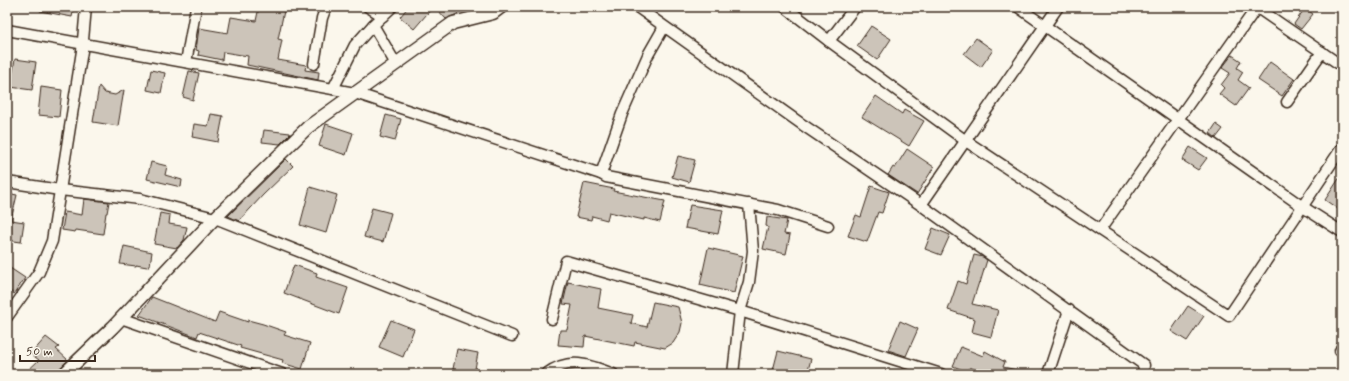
<svg xmlns="http://www.w3.org/2000/svg" width="1349" height="381" font-family="Mynerve,sans-serif">
	<rect width="100%" height="100%" fill="#fbf7ec"/>
	<filter id="ink" filterUnits="userSpaceOnUse"><feTurbulence type="fractalNoise" baseFrequency=".025" numOctaves="2"/><feDisplacementMap in="SourceGraphic" scale="8" xChannelSelector="R" yChannelSelector="G"/><feConvolveMatrix kernelMatrix="1 2 1 2 8 2 1 2 1" color-interpolation-filters="sRGB"/></filter>
	<g filter="url(#ink)">
		<!-- building -->
		<g fill="#ccc4b9" stroke="#3b2a1e">
			<path d="M40 7H74L72 17 40 11Z"/>
			<path d="M259 7 284 11 278 39 282 40 278 60 306 65 305 70 319 72 318 80 247 65 248 56 223 52 222 60 198 55 199 51 196 50 199 28 228 33 231 17 256 21Z"/>
			<path d="M408 7H433L414 29 400 17Z"/>
			<path d="M435 7H465L457 14 446 19Z"/>
			<path d="M1305 8 1313 14 1301 29 1294 24Z"/>
			<path d="M871 26 891 39 877 60 857 46Z"/>
			<path d="M976 38 993 50 981 67 964 54Z"/>
			<path d="M1232 55 1241 61 1237 68 1243 72 1238 80 1249 88 1236 106 1219 94 1224 88 1221 85 1230 73 1222 68Z"/>
			<path d="M15 59 36 62 32 90 10 87Z"/>
			<path d="M1270 62 1294 79 1282 96 1258 80Z"/>
			<path d="M151 70 165 73 161 93 147 90Z"/>
			<path d="M189 71 199 73 193 100 183 97Z"/>
			<path d="M99 86 105 93 115 95 124 90 118 126 93 122Z"/>
			<path d="M41 87 62 90 59 117 38 115Z"/>
			<path d="M876 96 902 114 904 110 924 121 909 146 862 117Z"/>
			<path d="M211 114 223 116 218 142 192 137 194 124 208 126Z"/>
			<path d="M386 115 401 119 395 141 380 137Z"/>
			<path d="M326 124 353 133 346 155 319 146Z"/>
			<path d="M1216 124 1223 129 1216 138 1210 133Z"/>
			<path d="M264 130 290 133V134L280 144 262 142Z"/>
			<path d="M1190 147 1207 158 1198 170 1182 160Z"/>
			<path d="M907 149 934 167 917 194 888 175 893 167 895 168Z"/>
			<path d="M678 156 695 160 689 182 672 177Z"/>
			<path d="M286 159 293 166 263 195 239 221 228 216Z"/>
			<path d="M151 162 167 166 165 175 182 180 181 187 147 179Z"/>
			<path d="M1342 174V203L1338 209 1325 200Z"/>
			<path d="M584 183 614 189 613 191 665 201 660 222 644 218V220L609 212 607 220 592 216 591 220 576 217Z"/>
			<path d="M871 186 889 192 882 213 878 212 867 242 848 236 856 215 861 217Z"/>
			<path d="M310 187 337 195 326 233 300 225Z"/>
			<path d="M7 193 17 195 11 220 24 222 21 242 7 240Z"/>
			<path d="M84 199 109 202 107 213H106L103 234 76 230 75 232 62 230 65 212 82 215Z"/>
			<path d="M690 205 723 210 718 234 685 228Z"/>
			<path d="M372 208 391 213 383 242 364 237Z"/>
			<path d="M160 213 170 215 169 224 187 227 184 240 177 248 154 244Z"/>
			<path d="M767 217 787 220 784 234 790 235 786 254 763 249 768 227 766 226Z"/>
			<path d="M933 228 950 235 941 255 925 249Z"/>
			<path d="M124 246 152 252 150 265 147 267 136 265V266L120 264Z"/>
			<path d="M708 248 743 256 734 293 700 285Z"/>
			<path d="M974 255 983 257 987 260 980 283 979 282 972 304 998 310 991 337 972 332 975 319 948 310 958 281 966 284Z"/>
			<path d="M294 265 317 273 316 277 348 288 339 314 284 293Z"/>
			<path d="M10 268 25 278 14 294 7 289V272Z"/>
			<path d="M568 282 601 289 598 308 633 315 631 323 647 327 653 302 678 307 682 323 680 332 673 343 665 348 635 342 634 346 585 336 584 347 558 345 560 330H567L572 305 563 304Z"/>
			<path d="M152 297 215 322 219 312 248 322V320L263 324 286 332 284 335 310 343 302 369 282 363 283 360 240 348 241 346 199 332 197 337 139 315Z"/>
			<path d="M1188 306 1204 316 1187 341 1171 331Z"/>
			<path d="M391 320 414 329 403 357 379 347Z"/>
			<path d="M900 321 918 329 906 356 888 350Z"/>
			<path d="M46 337 59 347 56 349 68 360 59 369 57 374H24L39 360 31 354Z"/>
			<path d="M961 347 983 356 985 351 1005 362 1003 367 1017 370 1016 374H983L970 367 968 372 953 366Z"/>
			<path d="M457 349 478 353 474 374H452Z"/>
			<path d="M778 351 811 359 807 374H772Z"/>
		</g>
		<g fill="none" stroke-linecap="round" stroke-linejoin="round">
			<!-- minor casing -->
			<g stroke="#3b2a1e" stroke-width="13">
				<g id="minor">
					<path d="M368 7 383 16"/>
					<path d="M637 7 803 125 921 205 1144 365 1143 374"/>
					<path d="M785 7 829 41 966 141 1229 316 1341 149"/>
					<path d="M1018 7 1303 207 1342 232"/>
					<path d="M1256 7 1342 66"/>
					<path d="M373 25 396 64"/>
					<path d="M7 30 355 93 601 174 606 177 778 210 828 226"/>
					<path d="M829 41 855 7"/>
					<path d="M186 62 196 7"/>
					<path d="M314 64 322 18 326 7"/>
					<path d="M333 89 355 45 373 25 392 7"/>
					<path d="M1287 102 1322 52"/>
					<path d="M601 174 622 114 648 55 664 27"/>
					<path d="M7 182 60 190 140 199 215 218 512 336"/>
					<path d="M921 205 1058 7"/>
					<path d="M1100 230 1257 7"/>
					<path d="M7 317 39 272 52 241 82 51 86 7"/>
					<path d="M121 318 282 374"/>
					<path d="M552 319 566 261 740 311 941 374"/>
					<path d="M1340 351 1342 347"/>
					<path d="M546 374C569 357 588 364 613 374"/>
					<path d="M733 374 740 311 749 282 753 251 749 204"/>
					<path d="M1048 374 1069 310"/>
				</g>
			</g>
			<!-- tertiary casing -->
			<g stroke="#3b2a1e" stroke-width="15">
				<path id="tertiary" d="M64 374 113 327 215 218 308 127 453 23 493 13 501 7"/>
			</g>
			<!-- minor -->
			<use href="#minor" stroke="#fbf7ec" stroke-width="10"/>
			<!-- tertiary -->
			<use href="#tertiary" stroke="#fbf7ec" stroke-width="12"/>
		</g>
	</g>
	<!-- margin -->
	<rect width="1349" height="381" fill="none" stroke="#fbf7ec" stroke-width="24"/>
	<rect x="12" y="12" width="1325" height="357" fill="none" stroke="#3b2a1e" stroke-width="1.5" filter="url(#ink)"/>
	<!-- scale -->
	<path d="M20 355v6h75v-6" fill="none" stroke="#3b2a1e" stroke-width="2"/>
	<text x="26" y="355" font-size="12" fill="#3b2a1e" stroke="#fbf7ec" stroke-width="3" paint-order="stroke">50 m</text>
</svg>
